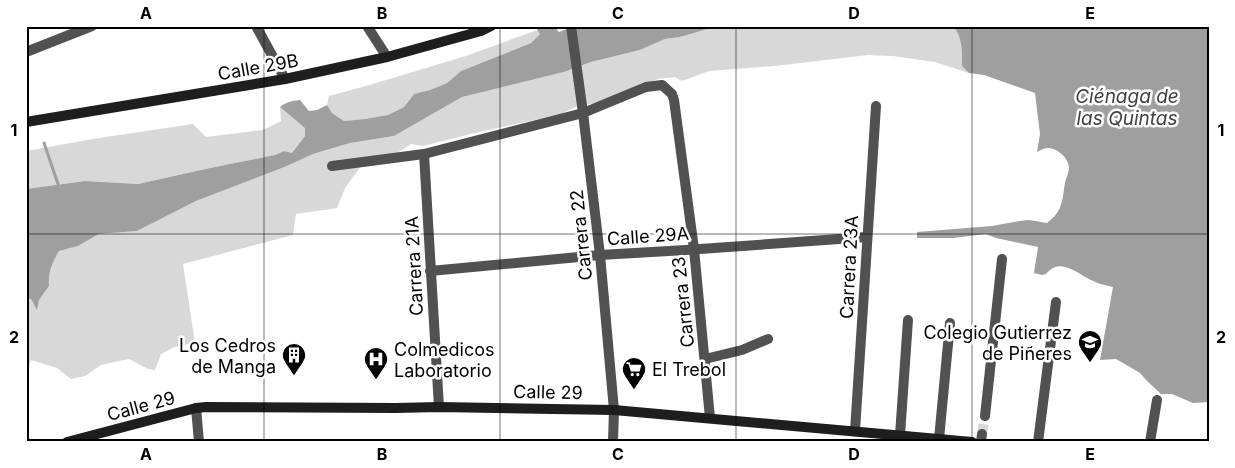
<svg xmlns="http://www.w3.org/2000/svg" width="1235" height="468" font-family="Inter,sans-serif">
	<rect width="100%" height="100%" fill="#fff"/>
	<!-- green -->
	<g fill="#d8d8d8">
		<path d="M718 26H953C963 38 962 52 962 66L969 73 935 62 893 56 868 55 775 66 709 71 682 81 675 77 658 79 598 103 579 105 561 114 475 133 423 146 411 144 400 151 390 160 361 166 345 188 337 208 296 214 293 235 183 264 195 343 174 347 161 354 155 370 148 369 129 359 101 365 85 376 71 379 57 368 31 360 26 374V298L31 299 37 309 39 300 49 286C48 273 52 263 59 251L78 246 99 234 137 231 196 201 287 166 313 154 350 143 394 136 462 97 564 72 591 62 640 50 665 39 680 37Z"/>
		<path d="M537 30 540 34 531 43 461 71 447 83 430 90 414 94 404 107 388 115 365 119 344 121 332 113 327 105 329 96 366 86 466 56Z"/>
		<path d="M280 107 305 127V136L292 153 284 151 275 155 210 168 138 184 85 181 26 189V151L99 138 193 124 206 137 263 130 281 121Z"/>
	</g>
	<!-- water -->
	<g fill="#9f9f9f">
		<path d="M539 26H554L559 32 575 26H718L680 37 665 39 640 50 591 62 564 72 462 97 394 136 350 143 313 154 287 166 196 201 137 231 99 234 78 246 59 251C52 263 48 273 49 286L39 300 37 310 31 299 26 298V189L85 181 138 184 210 168 275 155 284 151 292 153 305 136V128L280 107C286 102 292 101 300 100L309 111 317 110 327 105 332 113 344 121 365 119 388 115 404 107 414 94 430 90 447 83 461 71 531 43 540 34 537 30Z"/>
		<path d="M953 26H1209V402L1193 403 1172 394H1161L1147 381 1140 373 1130 367 1116 359 1100 360 1113 287C1106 285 1099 284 1093 281 1077 274 1061 256 1046 274L1042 275 1034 273 1038 247 996 238 986 234 953 238H917V232L992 226 1020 221 1029 220 1047 223C1063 211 1062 201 1065 183 1066 178 1069 172 1069 168 1069 158 1057 148 1048 148 1044 148 1041 150 1037 152L1040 134 1035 93 984 75 969 73 962 66C962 52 963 38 953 26Z"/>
	</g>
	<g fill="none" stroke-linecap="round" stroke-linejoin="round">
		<!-- stream -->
		<path stroke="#9f9f9f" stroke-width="3" d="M44 143 58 184"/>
		<!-- minor-tunnel -->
		<path stroke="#d9d9d9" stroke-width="10" stroke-dasharray="10 5" stroke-linecap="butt" d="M982 434 985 416"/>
		<!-- minor -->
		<g stroke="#515151" stroke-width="10">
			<path d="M256 26 285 79"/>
			<path d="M367 26 387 57"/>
			<path d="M26 52 92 26"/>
			<path d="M424 154 439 407"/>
			<path d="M332 166 424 154 583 113 646 87 662 85 672 94 674 100 694 249 710 418"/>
			<path d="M430 271 600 255 686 250 867 237"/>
			<path d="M705 359 742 350 768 339"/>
			<path d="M196 408 199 442"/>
			<path d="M985 416 1002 259"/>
			<path d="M855 431 876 106"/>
			<path d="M900 435 908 320"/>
			<path d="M939 439 950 323"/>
			<path d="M981 442 982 434"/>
			<path d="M1038 442 1056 302"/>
			<path d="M1150 442 1157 400"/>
		</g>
		<!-- tertiary -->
		<path stroke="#515151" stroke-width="10" d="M571 26 583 113 600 255 614 410 613 442"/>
		<!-- secondary -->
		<g stroke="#1e1e1e" stroke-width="10">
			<path d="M26 122 285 79 387 57 481 31 491 26"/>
			<path d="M67 442 196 408 206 407 396 408 439 407 614 410 972 442"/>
		</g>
	</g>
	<!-- grid -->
	<path fill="none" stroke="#000" stroke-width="1" stroke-opacity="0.55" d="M264 26V442M500 26V442M736 26V442M972 26V442M26 234H1209"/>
	<!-- icons -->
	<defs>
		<g id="university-pin" transform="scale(1.25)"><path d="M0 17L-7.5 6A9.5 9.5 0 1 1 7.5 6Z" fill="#000" stroke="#fff"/><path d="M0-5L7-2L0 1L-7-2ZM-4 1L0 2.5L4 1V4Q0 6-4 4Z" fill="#fff"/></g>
		<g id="building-pin" transform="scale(1.25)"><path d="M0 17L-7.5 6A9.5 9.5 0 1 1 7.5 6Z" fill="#000" stroke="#fff"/><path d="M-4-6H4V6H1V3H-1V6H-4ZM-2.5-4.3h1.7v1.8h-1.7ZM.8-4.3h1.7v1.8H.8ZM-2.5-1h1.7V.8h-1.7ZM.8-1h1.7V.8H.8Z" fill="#fff"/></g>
		<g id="hospital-pin" transform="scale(1.25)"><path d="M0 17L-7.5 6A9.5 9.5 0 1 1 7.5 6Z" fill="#000" stroke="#fff"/><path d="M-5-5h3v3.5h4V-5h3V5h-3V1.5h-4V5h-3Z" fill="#fff"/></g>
		<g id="supermarket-pin" transform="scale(1.25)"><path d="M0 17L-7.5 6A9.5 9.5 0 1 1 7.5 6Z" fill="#000" stroke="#fff"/><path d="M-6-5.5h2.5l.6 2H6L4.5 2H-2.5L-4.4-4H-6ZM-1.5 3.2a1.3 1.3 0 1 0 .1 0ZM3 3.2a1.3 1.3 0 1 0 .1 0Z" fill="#fff"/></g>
	</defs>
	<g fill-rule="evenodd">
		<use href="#university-pin" x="1090" y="342"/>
		<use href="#building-pin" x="294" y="355"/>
		<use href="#hospital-pin" x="376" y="359"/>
		<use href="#supermarket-pin" x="634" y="369"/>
	</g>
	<g text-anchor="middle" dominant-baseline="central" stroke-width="5" stroke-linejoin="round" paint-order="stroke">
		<!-- street labels -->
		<g font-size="18" fill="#000" stroke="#fff">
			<text transform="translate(258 67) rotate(-10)">Calle 29B</text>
			<text transform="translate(581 235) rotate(-96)">Carrera 22</text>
			<text transform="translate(648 236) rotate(-4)">Calle 29A</text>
			<text transform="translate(414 266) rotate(-93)">Carrera 21A</text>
			<text transform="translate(849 267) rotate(-87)">Carrera 23A</text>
			<text transform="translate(683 302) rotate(-96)">Carrera 23</text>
			<text transform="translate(548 392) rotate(1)">Calle 29</text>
			<text transform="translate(141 406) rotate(-15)">Calle 29</text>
		</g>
		<!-- poi labels -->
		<g font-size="18" fill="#000" stroke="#fff" text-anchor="end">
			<text x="1072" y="332">Colegio Gutierrez<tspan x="1072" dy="21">de Piñeres</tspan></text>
			<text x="276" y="345">Los Cedros<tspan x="276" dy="21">de Manga</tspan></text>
			<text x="394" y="349" text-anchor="start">Colmedicos<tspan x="394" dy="21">Laboratorio</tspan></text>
			<text x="652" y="369" text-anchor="start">El Trebol</text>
		</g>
		<!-- water labels -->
		<g font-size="19" font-style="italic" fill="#404040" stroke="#fff">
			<text x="1127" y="96">Ciénaga de<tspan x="1127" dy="22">las Quintas</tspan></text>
		</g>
	</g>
	<!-- border -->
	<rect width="1235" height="468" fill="none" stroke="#ffffff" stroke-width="55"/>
	<rect x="28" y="28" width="1180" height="412" fill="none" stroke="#000" stroke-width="2"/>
	<g font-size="16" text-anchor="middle" font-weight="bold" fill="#000">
		<text x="146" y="19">A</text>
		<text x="382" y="19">B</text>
		<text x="618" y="19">C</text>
		<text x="854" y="19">D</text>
		<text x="1090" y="19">E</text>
		<text x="14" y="136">1</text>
		<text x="1221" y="136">1</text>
		<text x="14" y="343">2</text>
		<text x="1221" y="343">2</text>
		<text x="146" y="460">A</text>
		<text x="382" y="460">B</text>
		<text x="618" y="460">C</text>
		<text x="854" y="460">D</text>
		<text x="1090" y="460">E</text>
	</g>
</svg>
